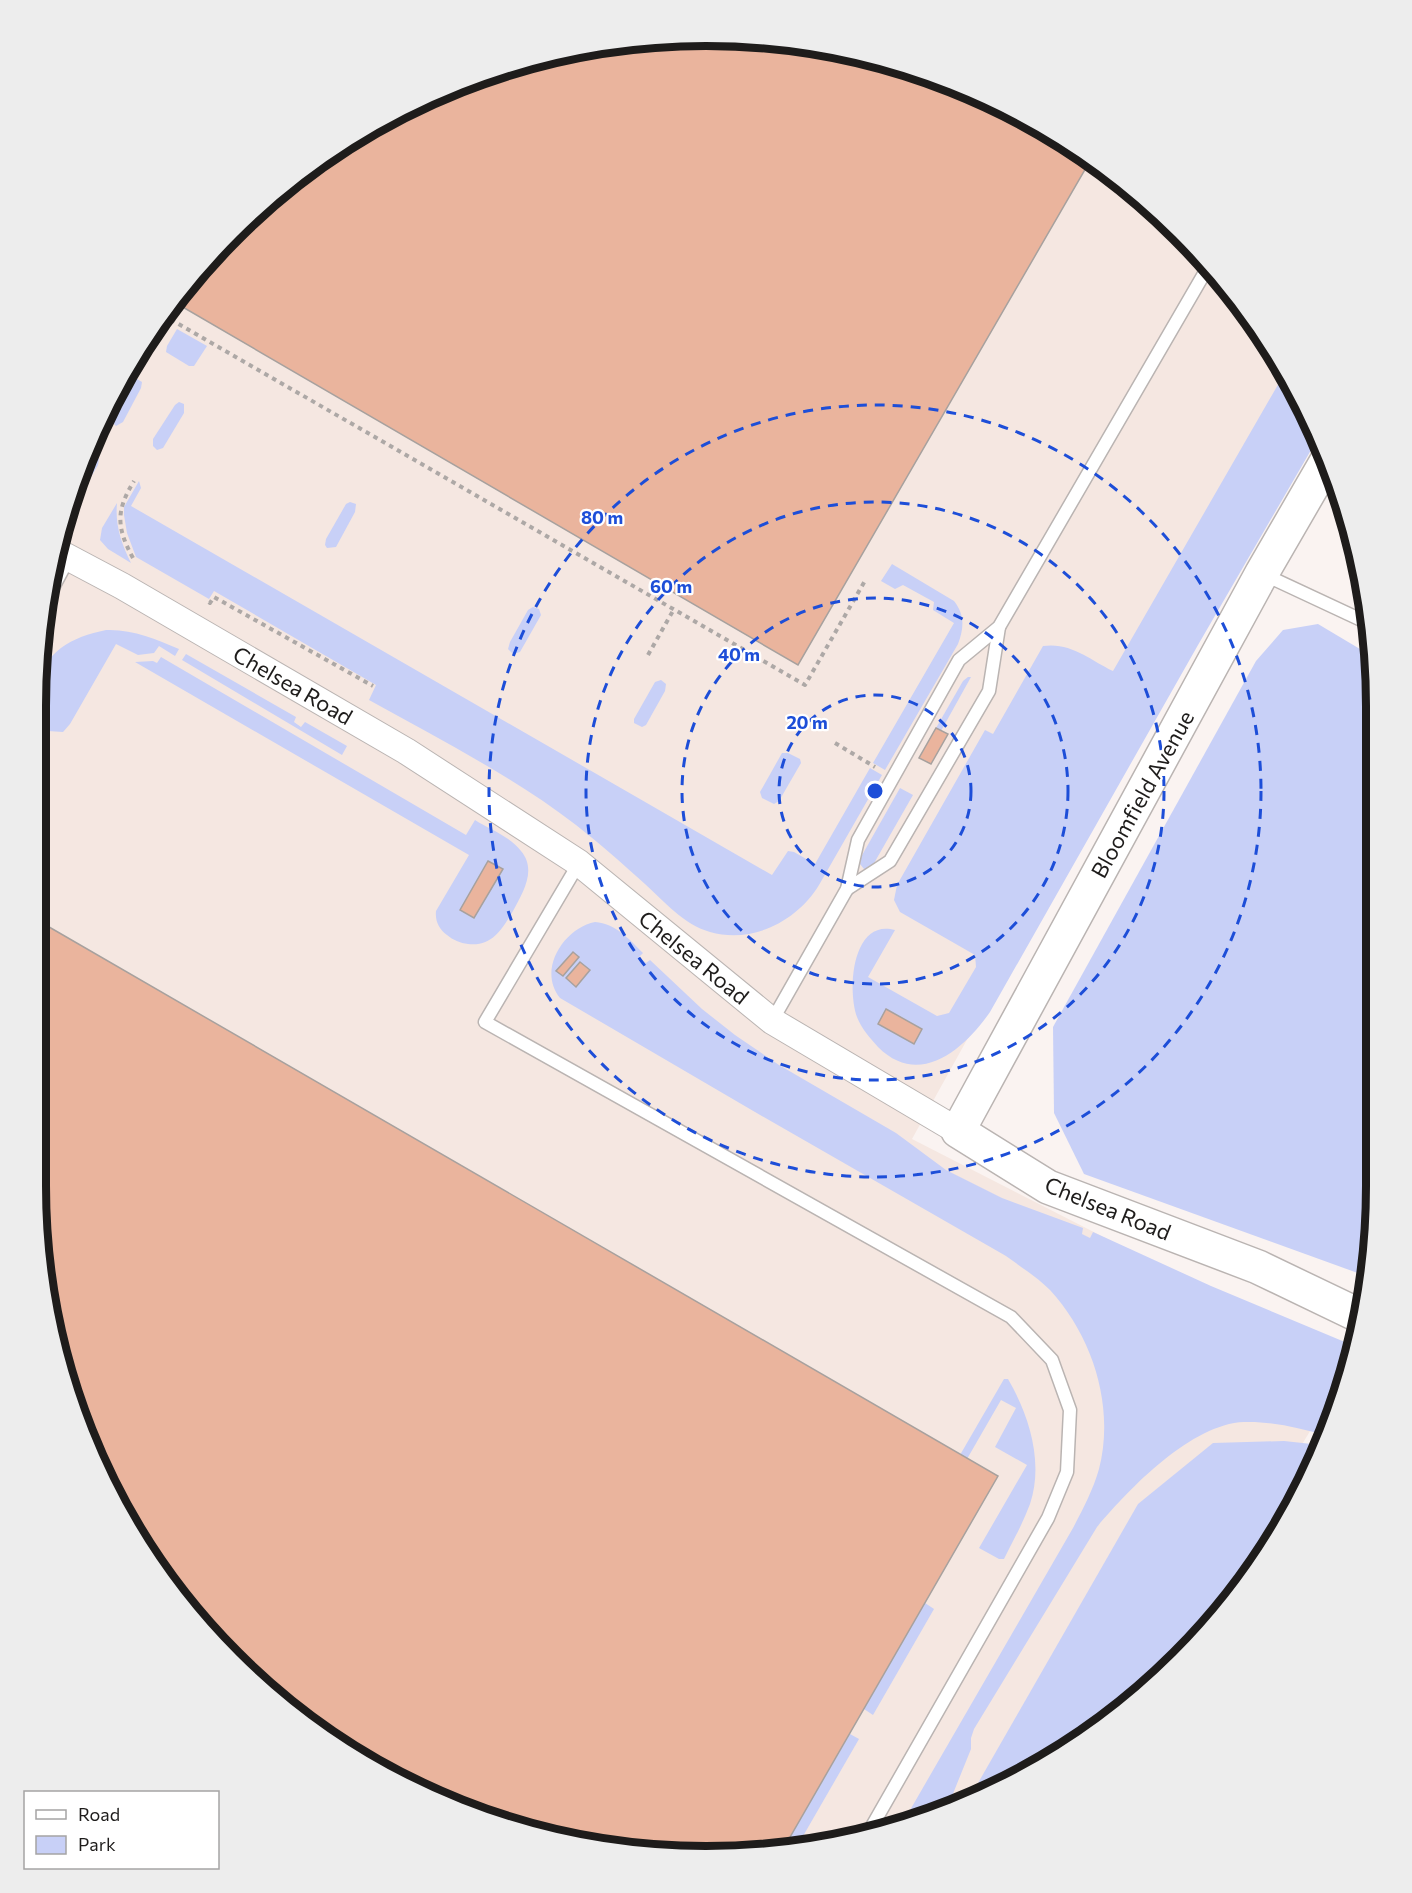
<svg xmlns="http://www.w3.org/2000/svg" width="1412" height="1893" font-family="Commissioner,sans-serif">
	<rect width="100%" height="100%" fill="#faf3f1"/>
	<!-- built -->
	<path fill="#f5e7e1" d="M663 37 794 42 922 72 1041 126 1148 202 1238 298 1309 422 912 1139 1348 1362 1347 1370 1166 1669 1114 1719 962 1806 837 1844 750 1856 576 1844 409 1788 264 1690 202 1628 126 1522 59 1361 36 1187 37 663 59 533 87 449 149 334 202 264 298 174 410 105 533 59Z"/>
	<!-- green -->
	<g fill="#c8d0f7">
		<path d="M177 329 207 346 194 366H189L166 352 167 346Z"/>
		<path d="M1283 376 1318 438 1198 645 990 1012C965 1048 920 1089 878 1047 870 1038 861 1028 857 1017 847 990 852 918 895 930L868 977 937 1016 949 1013 976 967 975 955 900 912 894 900 897 885 985 730 993 734 1043 646C1071 642 1090 660 1113 671Z"/>
		<path d="M137 379 142 382 141 388 123 422 116 426 111 421C113 410 128 383 137 379Z"/>
		<path d="M179 402 184 404V413L163 448 157 450 153 446V439L175 405Z"/>
		<path d="M94 454 99 459 98 465 70 513 64 517C69 502 79 460 94 454Z"/>
		<path d="M139 481 141 488 131 506 772 875 788 851 794 852 815 864 870 768 882 775 819 885C797 921 753 944 710 932 683 924 665 902 645 884 623 864 599 843 576 825 512 776 439 739 369 700L376 685 214 591 209 599 136 557 127 533 124 515V507Z"/>
		<path d="M350 502 356 504 355 512 336 547 327 548 325 545 326 539 346 504Z"/>
		<path d="M117 503C115 525 121 543 131 563L108 549 100 540 102 528Z"/>
		<path d="M892 564 954 601C965 615 964 628 958 644L885 770 873 763 954 623 933 610 934 602 903 585 895 589 881 581Z"/>
		<path d="M533 607 539 609 541 615 520 652 513 654 508 649 510 642 528 610Z"/>
		<path d="M1318 624 1370 655 1375 1231 1366 1276 1084 1174 1054 1113 1053 1027 1256 661 1283 630Z"/>
		<path d="M106 630C133 629 155 639 179 649L175 656 159 646 154 653 138 655 116 644 70 724 63 732 48 731 45 739 37 732C37 718 36 703 37 690 43 651 72 637 106 630Z"/>
		<path d="M186 654 296 717 294 722 301 727 305 722 347 746 342 755 182 660Z"/>
		<path d="M161 657 466 835 475 820C489 829 511 837 521 851 537 870 523 892 513 911 502 929 492 947 468 944 460 943 453 940 447 935 439 929 435 921 436 911L469 855 135 662 153 661 157 663Z"/>
		<path d="M968 677H971L941 731 936 728 963 681Z"/>
		<path d="M661 680 666 684 665 691 646 725 642 727 634 723V719L655 682Z"/>
		<path d="M782 753H788L800 759 801 763 779 801 774 804 762 798 760 792Z"/>
		<path d="M900 788 913 795 873 865 867 869H864L860 864 861 857Z"/>
		<path d="M595 922C616 924 628 938 643 953L639 957 646 963 650 960 702 1009 735 1035 779 1065 896 1133 946 1170 1002 1198 1083 1228 1082 1234 1090 1238 1093 1232 1211 1286 1352 1345 1341 1402 1325 1435C1299 1428 1271 1421 1244 1422 1191 1424 1129 1489 1097 1527L974 1729 971 1738V1749L946 1811 902 1824 1073 1528C1083 1509 1093 1490 1099 1469 1115 1407 1093 1337 1050 1290 1037 1277 1021 1267 1006 1256L755 1112 560 998C537 970 564 928 595 922Z"/>
		<path d="M1004 1379H1008C1029 1415 1044 1462 1030 1504 1023 1523 1013 1541 1004 1559H999L979 1548 1027 1465 995 1447 1016 1408 1001 1400 967 1459 960 1455Z"/>
		<path d="M1284 1441 1321 1445 1286 1522 1209 1629 1114 1719 966 1804 1138 1504 1213 1443Z"/>
		<path d="M925 1603 934 1609 873 1715 864 1709Z"/>
		<path d="M850 1734 859 1739 795 1850 782 1851Z"/>
	</g>
	<!-- building -->
	<g fill="#eab49d" stroke="#a7a19e" stroke-width="1.5">
		<path d="M663 37 794 42 922 72 1041 126 1090 161 798 665 174 302 202 264 298 174 410 105 533 59Z"/>
		<path d="M936 728 948 734 931 764 919 758Z"/>
		<path d="M488 861 503 869 474 918 460 910Z"/>
		<path d="M37 920 998 1476 782 1851 750 1856 576 1844 409 1788 264 1691 202 1628 126 1522 59 1361 36 1187Z"/>
		<path d="M573 952 579 957 563 976 556 971Z"/>
		<path d="M580 962 590 970 576 987 566 978Z"/>
		<path d="M886 1009 922 1029 914 1044 878 1024Z"/>
	</g>
	<g fill="none" stroke-linecap="round" stroke-linejoin="round">
		<!-- lane casing -->
		<g stroke="#bab4b2" stroke-width="15">
			<g id="lane">
				<path d="M1263 574 1370 624"/>
				<path d="M49 595 69 558"/>
				<path d="M579 863 485 1022 1011 1317 1052 1360 1070 1410 1067 1472 1048 1518 867 1835"/>
				<path d="M847 889 890 861 989 691 999 627"/>
				<path d="M772 1021 847 889 858 840 959 660 999 627 1208 267"/>
			</g>
		</g>
		<!-- street casing -->
		<g stroke="#bab4b2" stroke-width="28">
			<path id="street" d="M56 551 122 586 406 751 579 863 772 1021 958 1131"/>
		</g>
		<!-- secondary casing -->
		<g stroke="#bab4b2" stroke-width="36">
			<path id="secondary" d="M1328 459 1262 573 958 1131 1048 1187 1258 1267 1358 1315"/>
		</g>
		<!-- path -->
		<g stroke="#ada8a6" stroke-width="4" stroke-dasharray="4.5 4.5" stroke-linecap="butt">
			<path d="M163 315 805 685 866 579"/>
			<path d="M133 558C116 527 116 510 134 481"/>
			<path d="M209 602 210 603 214 597 373 686"/>
			<path d="M648 655 674 609"/>
			<path d="M835 743 875 767"/>
			<path d="M37 782 38 781"/>
		</g>
		<!-- lane -->
		<use href="#lane" stroke="#fff" stroke-width="12"/>
		<!-- street -->
		<use href="#street" stroke="#fff" stroke-width="26"/>
		<!-- secondary -->
		<use href="#secondary" stroke="#fff" stroke-width="33"/>
	</g>
	<!-- distance rings -->
	<g fill="none" stroke="#1d4ed8" stroke-width="3" stroke-dasharray="10 8">
		<circle cx="875" cy="791" r="96"/>
		<circle cx="875" cy="791" r="193"/>
		<circle cx="875" cy="791" r="289"/>
		<circle cx="875" cy="791" r="386"/>
	</g>
	<g text-anchor="middle" dominant-baseline="central" stroke-width="4.5" stroke-linejoin="round" paint-order="stroke">
		<!-- street labels -->
		<g font-size="22" fill="#1e1c1b" stroke="#fff">
			<text transform="translate(293 685) rotate(30)">Chelsea Road</text>
			<text transform="translate(1142 794) rotate(-61)">Bloomfield Avenue</text>
			<text transform="translate(694 957) rotate(39)">Chelsea Road</text>
			<text transform="translate(1108 1208) rotate(22)">Chelsea Road</text>
		</g>
	</g>
	<!-- crop -->
	<path d="M0 0H1412V1893H0ZM706 46H706A660 660 0 0 1 1366 706V1186A660 660 0 0 1 706 1846H706A660 660 0 0 1 46 1186V706A660 660 0 0 1 706 46Z" fill="#ededed" fill-rule="evenodd"/>
	<path fill="none" stroke="#1e1c1b" stroke-width="8" d="M706 46H706A660 660 0 0 1 1366 706V1186A660 660 0 0 1 706 1846H706A660 660 0 0 1 46 1186V706A660 660 0 0 1 706 46Z"/>
	<circle cx="875" cy="791" r="9" fill="#1d4ed8" stroke="#fff" stroke-width="3"/>
	<g font-size="18" text-anchor="middle" font-weight="bold" fill="#1d4ed8" stroke="#fff" stroke-width="4.5" stroke-linejoin="round" paint-order="stroke">
		<text x="602" y="524">80 m</text>
		<text x="671" y="593">60 m</text>
		<text x="739" y="661">40 m</text>
		<text x="807" y="729">20 m</text>
	</g>
	<!-- legend -->
	<rect x="24" y="1791" width="195" height="78" fill="#ffffff" stroke="#a5a4a4" stroke-width="1.5"/>
	<rect x="36" y="1810" width="30" height="9" fill="#ffffff" stroke="#a5a4a4" stroke-width="1.5"/>
	<text x="78" y="1821" font-size="18" fill="#1e1c1b">Road</text>
	<rect x="36" y="1836" width="30" height="18" fill="#c8d0f7" stroke="#a5a4a4" stroke-width="1.5"/>
	<text x="78" y="1851" font-size="18" fill="#1e1c1b">Park</text>
</svg>
